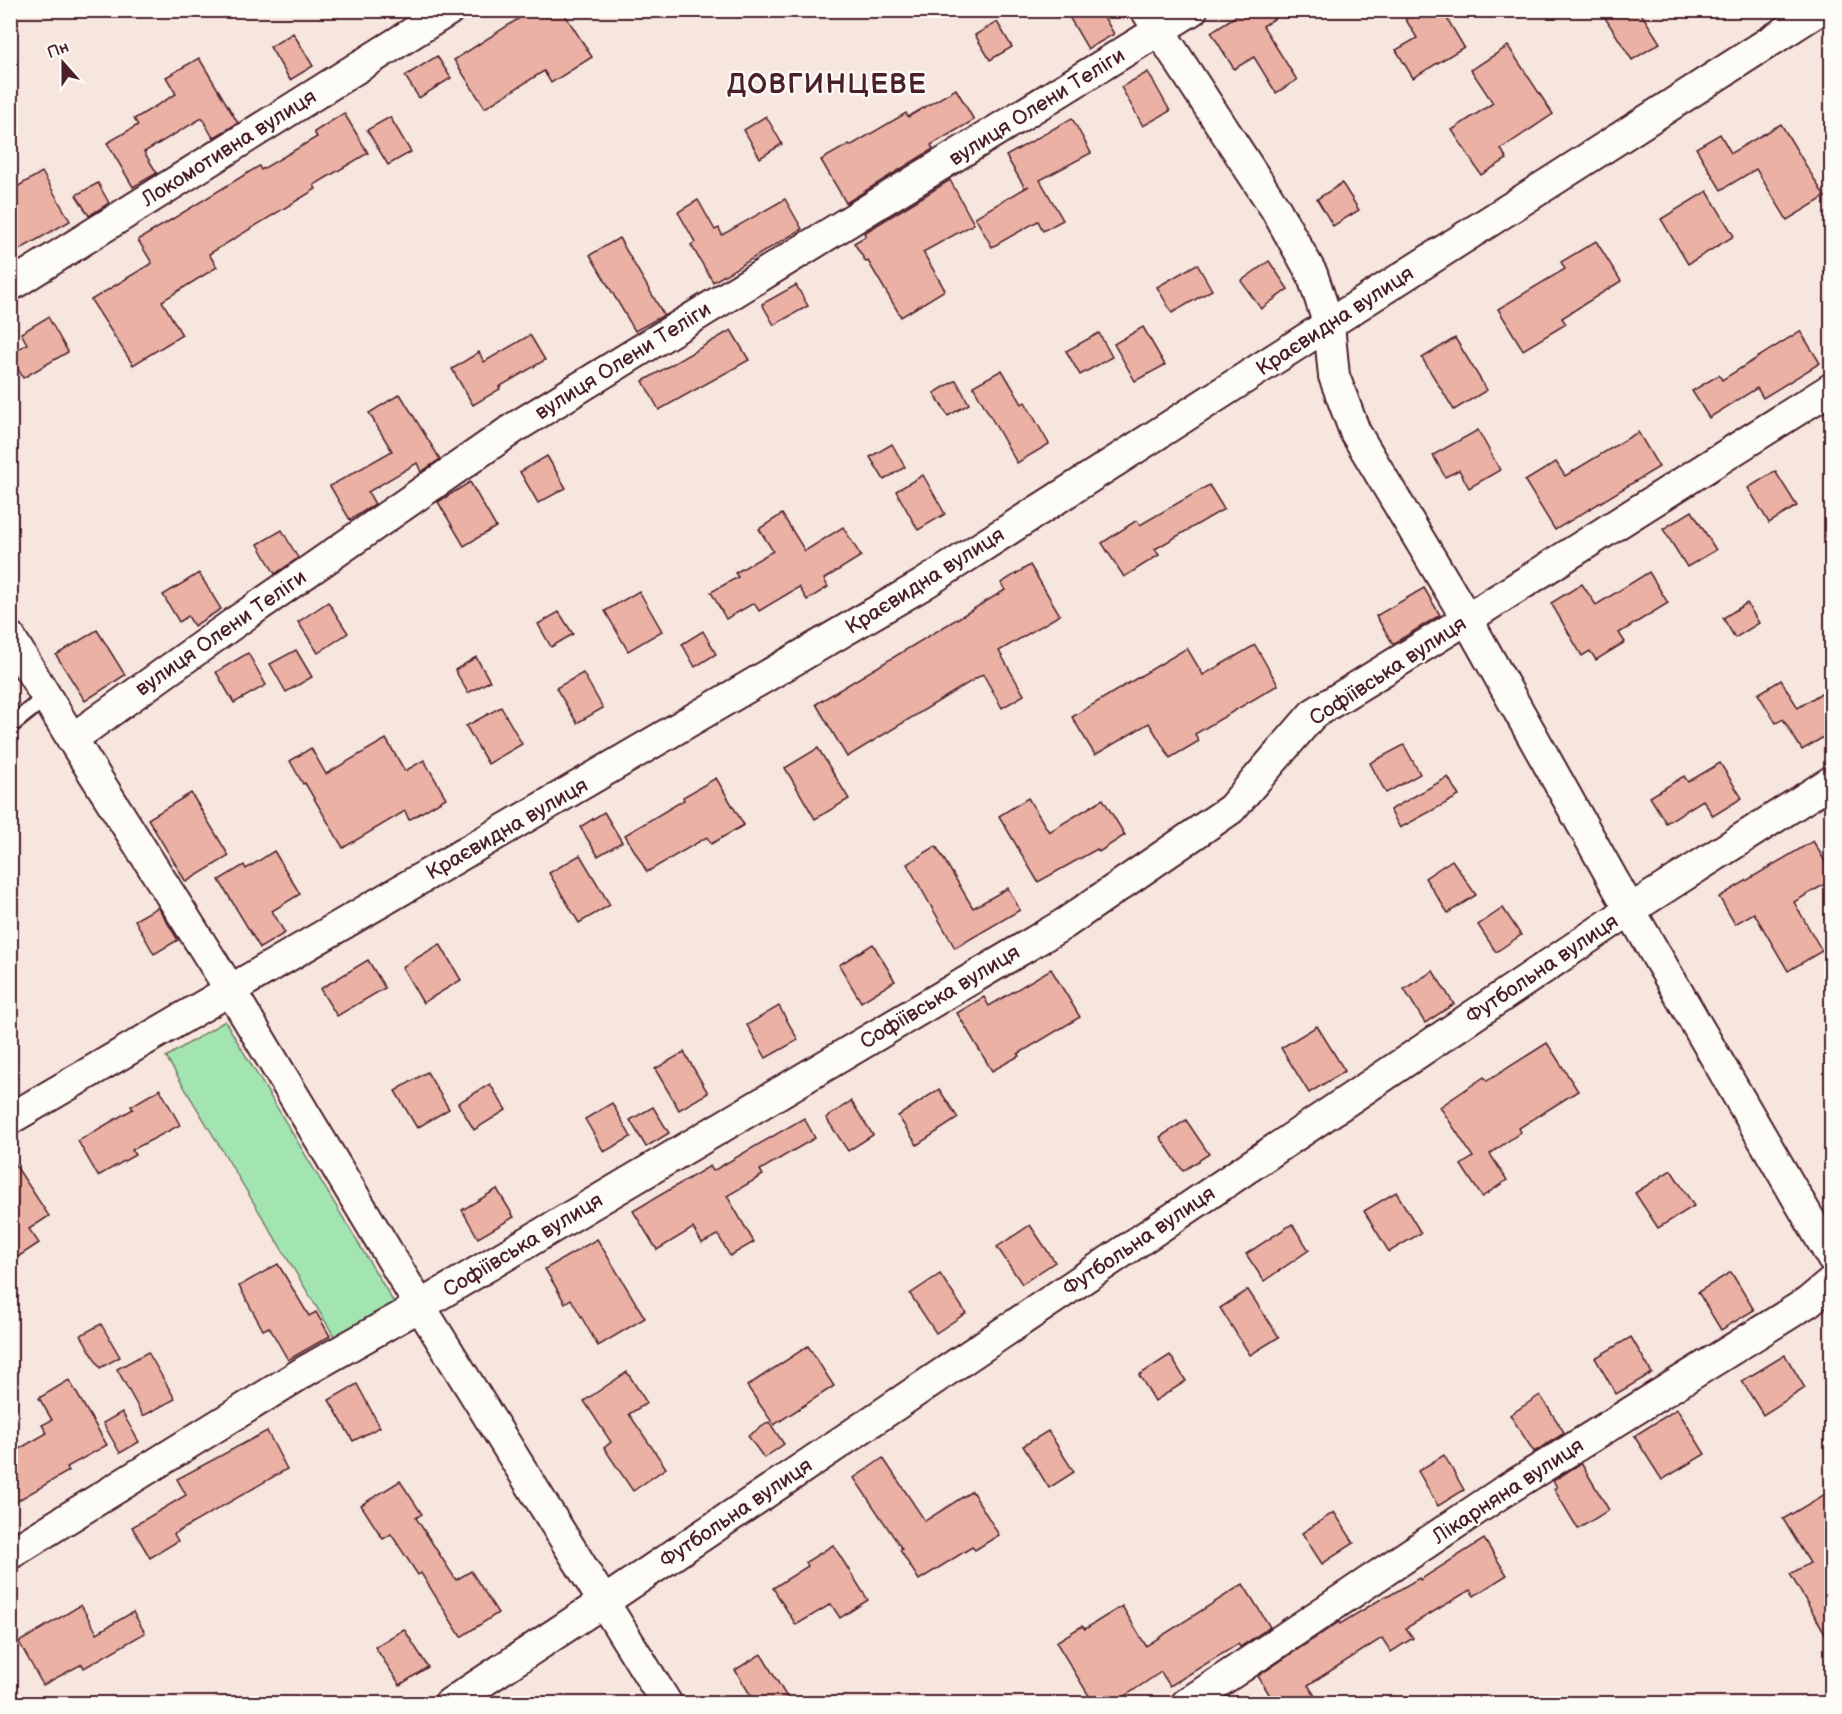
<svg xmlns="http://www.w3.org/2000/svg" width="1842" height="1714" font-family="'Balsamiq Sans',sans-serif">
	<rect width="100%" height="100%" fill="#f7e6de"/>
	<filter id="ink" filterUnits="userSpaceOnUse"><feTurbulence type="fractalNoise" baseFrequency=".0167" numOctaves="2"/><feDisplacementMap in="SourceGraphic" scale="12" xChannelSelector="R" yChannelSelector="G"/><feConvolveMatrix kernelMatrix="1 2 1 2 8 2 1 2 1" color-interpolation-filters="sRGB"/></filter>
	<g filter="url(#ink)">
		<!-- green -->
		<path fill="#a2e5b0" stroke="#76826e" stroke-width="1.5" d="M225 1021 396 1306 337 1341 166 1057Z"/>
		<!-- building -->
		<g fill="#eab1a4" stroke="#4a1f2b" stroke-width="1.5">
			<path d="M532 10H562L592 57 551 83 544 71 485 108 454 60Z"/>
			<path d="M1065 10H1100L1114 34 1088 49Z"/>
			<path d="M1245 10H1288L1263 26 1297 80 1276 93 1254 57 1234 69 1211 32Z"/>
			<path d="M1400 10H1442L1464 47 1413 78 1396 50 1417 38Z"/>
			<path d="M1600 10H1639L1660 43 1632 60Z"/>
			<path d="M997 22 1012 47 990 60 975 35Z"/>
			<path d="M293 33 313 66 290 80 270 47Z"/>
			<path d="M1508 46 1553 114 1501 149 1507 159 1481 175 1452 130 1493 103 1471 70Z"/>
			<path d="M437 56 451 78 419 98 405 76Z"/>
			<path d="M199 58 238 123 213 138 202 118 144 152 157 173 133 187 107 143 138 125 134 119 176 94 166 77Z"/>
			<path d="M1148 72 1170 111 1143 126 1121 87Z"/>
			<path d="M956 89 974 120 931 145 933 149 846 203 821 160 849 144 850 146 906 113 908 117Z"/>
			<path d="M344 113 368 153 314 185 316 189 209 254 217 267 162 301 182 335 133 365 91 300 152 263 138 240 259 166 261 170 317 137 314 132Z"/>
			<path d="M766 116 782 144 760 158 744 130Z"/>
			<path d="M390 117 411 152 388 165 367 130Z"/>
			<path d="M1072 118 1091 153 1040 180 1063 220 1043 231 1038 221 992 247 975 217 1029 186 1025 188 1006 156Z"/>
			<path d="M1781 124 1825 197 1787 220 1756 169 1721 190 1696 148 1720 134 1731 153Z"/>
			<path d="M42 172 70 221 19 250 10 236V191Z"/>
			<path d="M950 180 974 224 923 252 945 290 901 317 868 261 866 262 854 243 866 236 864 233Z"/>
			<path d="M98 183 109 203 89 216 76 195Z"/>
			<path d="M1342 183 1359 210 1333 226 1317 199Z"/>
			<path d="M1707 191 1734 236 1688 264 1661 219Z"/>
			<path d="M785 199 802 229 713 282 691 245 695 242 678 212 698 200 715 230 719 228 722 235Z"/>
			<path d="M619 238 664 315 635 331 590 255Z"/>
			<path d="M1596 241 1621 281 1562 318 1566 324 1523 350 1498 309 1565 269 1561 262Z"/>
			<path d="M1269 261 1288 289 1261 309 1241 281Z"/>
			<path d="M1197 264 1212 290 1172 313 1157 287Z"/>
			<path d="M796 285 808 306 774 325 762 304Z"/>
			<path d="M48 317 68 352 23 378 10 354 27 344 21 333Z"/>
			<path d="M1143 327 1165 365 1135 381 1114 344Z"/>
			<path d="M731 330 749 360 659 410 643 381Z"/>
			<path d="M1800 331 1820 363 1763 398 1757 388 1709 418 1692 391 1719 375 1722 380Z"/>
			<path d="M1099 333 1112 357 1080 375 1066 351Z"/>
			<path d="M530 335 545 360 499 387 500 389 473 405 452 369 479 352 484 362Z"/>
			<path d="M1455 338 1487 390 1454 410 1422 358Z"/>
			<path d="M1002 370 1022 404 1025 402 1049 444 1017 463 973 386Z"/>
			<path d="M956 380 969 404 948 416 934 393Z"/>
			<path d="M400 394 440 459 421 472 417 463 368 492 375 504 350 520 330 486 392 451 369 413Z"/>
			<path d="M1478 430 1500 470 1469 488 1459 470 1445 477 1433 455Z"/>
			<path d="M1638 432 1659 467 1555 530 1525 481 1556 462 1565 476Z"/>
			<path d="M892 444 905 467 884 480 870 457Z"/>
			<path d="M547 456 566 488 538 503 520 472Z"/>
			<path d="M1775 471 1797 506 1769 523 1748 488Z"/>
			<path d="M923 475 945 514 918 530 896 491Z"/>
			<path d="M470 482 496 527 464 546 438 502Z"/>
			<path d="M1209 485 1224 509 1155 549 1159 555 1124 577 1102 543 1137 520 1140 525Z"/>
			<path d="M1692 511 1716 550 1687 567 1663 529Z"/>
			<path d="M782 514 805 551 843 527 861 556 824 579 828 587 807 600 799 587 759 611 754 603 726 619 711 592 738 577 735 573 773 551 759 529Z"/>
			<path d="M282 530 298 558 275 574 258 544Z"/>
			<path d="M1030 565 1060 615 999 651 1024 695 1002 708 983 674 847 757 816 704 1005 590 1001 583Z"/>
			<path d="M1649 572 1668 603 1619 633 1625 642 1596 660 1590 651 1582 656 1551 603 1582 584 1596 605Z"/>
			<path d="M199 573 221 609 194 626 188 616 179 622 163 595Z"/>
			<path d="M1424 588 1440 615 1393 644 1376 616Z"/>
			<path d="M639 591 662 631 628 651 605 611Z"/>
			<path d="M328 602 348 633 318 653 298 622Z"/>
			<path d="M1747 603 1759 623 1735 638 1723 618Z"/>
			<path d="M559 612 573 634 551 647 538 624Z"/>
			<path d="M97 630 125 675 85 701 56 655Z"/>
			<path d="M703 631 716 654 695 667 682 644Z"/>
			<path d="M1255 645 1278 685 1195 734 1199 741 1170 758 1149 723 1095 755 1072 717 1187 648 1203 675Z"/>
			<path d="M296 650 312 677 286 692 270 664Z"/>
			<path d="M248 653 266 685 234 703 216 672Z"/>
			<path d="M476 657 490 681 468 693 455 670Z"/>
			<path d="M583 673 603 708 577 723 556 688Z"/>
			<path d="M1781 680 1798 708 1832 686V732L1802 750 1783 719 1776 723 1758 694Z"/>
			<path d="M501 707 522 744 488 764 466 726Z"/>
			<path d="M386 739 405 771 424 760 446 798 409 820 405 811 343 848 305 783 303 784 290 761 311 748 326 774Z"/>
			<path d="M1404 745 1420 774 1386 793 1370 763Z"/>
			<path d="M818 748 849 799 815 819 785 768Z"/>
			<path d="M1720 763 1742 798 1713 816 1703 800 1666 823 1650 797 1684 776 1688 782Z"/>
			<path d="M1448 777 1459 796 1400 828 1390 810Z"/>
			<path d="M716 778 744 825 711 844 707 837 647 872 625 835 684 800 683 797Z"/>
			<path d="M191 793 229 856 186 882 148 819Z"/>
			<path d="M1028 798 1049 832 1103 799 1125 835 1099 852 1097 849 1038 882 999 816Z"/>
			<path d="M604 812 622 842 598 856 580 827Z"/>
			<path d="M1813 841 1832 873V880L1794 902 1822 951 1788 971 1754 913 1735 924 1719 897Z"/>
			<path d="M936 846 973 908 1008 888 1020 910 955 948 907 864Z"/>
			<path d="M274 851 300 894 272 911 285 933 260 948 219 880 244 865 246 869Z"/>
			<path d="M580 855 610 905 579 923 549 873Z"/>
			<path d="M1452 860 1476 895 1448 913 1425 878Z"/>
			<path d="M158 907 178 940 154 954 135 920Z"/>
			<path d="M1503 908 1521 935 1496 952 1478 925Z"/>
			<path d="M440 944 461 980 423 1003 402 967Z"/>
			<path d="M873 944 895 981 861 1002 839 965Z"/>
			<path d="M368 960 385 988 337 1016 320 989Z"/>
			<path d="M1051 969 1080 1017 1018 1054 1019 1056 992 1071 957 1013 984 997 989 1006Z"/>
			<path d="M1433 971 1454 1004 1425 1023 1404 989Z"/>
			<path d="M779 1006 798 1040 766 1058 747 1025Z"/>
			<path d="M1317 1026 1345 1071 1309 1093 1281 1048Z"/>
			<path d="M1547 1043 1578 1091 1519 1128 1521 1132 1490 1154 1507 1180 1482 1197 1461 1165 1473 1157 1440 1107 1484 1077 1487 1081Z"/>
			<path d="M684 1052 708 1093 679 1110 655 1069Z"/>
			<path d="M427 1072 449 1109 417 1128 395 1091Z"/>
			<path d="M490 1084 506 1110 474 1130 458 1103Z"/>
			<path d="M160 1089 180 1125 132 1150 135 1155 98 1176 78 1141 133 1109 131 1106Z"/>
			<path d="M939 1089 958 1118 917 1145 898 1116Z"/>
			<path d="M851 1101 873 1135 848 1151 826 1118Z"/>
			<path d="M612 1103 631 1137 604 1152 585 1119Z"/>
			<path d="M653 1107 669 1133 646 1147 630 1120Z"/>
			<path d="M804 1118 815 1138 760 1170 763 1175 727 1196 754 1242 730 1256 718 1235 702 1243 693 1228 657 1250 633 1211 710 1166 713 1171Z"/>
			<path d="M1186 1120 1209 1154 1183 1171 1160 1137Z"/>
			<path d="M10 1157 49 1216 29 1229 39 1243 10 1262Z"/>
			<path d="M1671 1170 1694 1206 1658 1228 1635 1193Z"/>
			<path d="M497 1189 514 1217 478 1238 462 1210Z"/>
			<path d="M1396 1192 1421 1233 1389 1252 1364 1211Z"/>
			<path d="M1292 1224 1309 1250 1264 1281 1246 1254Z"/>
			<path d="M1030 1225 1055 1262 1022 1284 997 1247Z"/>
			<path d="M597 1239 645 1318 598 1346 571 1299 565 1303 545 1269Z"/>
			<path d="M278 1264 309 1316 316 1312 330 1336 288 1360 269 1327 263 1330 239 1286Z"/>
			<path d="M1731 1272 1754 1310 1721 1330 1698 1292Z"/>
			<path d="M940 1274 966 1313 936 1333 910 1294Z"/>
			<path d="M1248 1290 1279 1337 1250 1355 1220 1308Z"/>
			<path d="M101 1324 120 1357 100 1368 81 1335Z"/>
			<path d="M1631 1337 1652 1373 1616 1394 1595 1358Z"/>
			<path d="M808 1346 834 1386 774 1425 747 1386Z"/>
			<path d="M148 1352 175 1399 143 1416 117 1369Z"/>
			<path d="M1170 1355 1186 1381 1155 1401 1139 1375Z"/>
			<path d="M1785 1355 1805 1388 1763 1415 1742 1381Z"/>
			<path d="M627 1372 647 1403 629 1414 666 1468 633 1491 604 1448 611 1442 584 1401Z"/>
			<path d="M69 1380 107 1445 67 1467 69 1471 10 1505V1454L47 1433 42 1425 52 1420 39 1398Z"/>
			<path d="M357 1384 380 1427 353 1441 329 1400Z"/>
			<path d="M1540 1395 1564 1432 1563 1434 1534 1452 1510 1415Z"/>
			<path d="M1677 1409 1705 1454 1662 1480 1634 1436Z"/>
			<path d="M122 1412 139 1442 120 1453 103 1423Z"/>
			<path d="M769 1422 784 1444 764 1458 748 1436Z"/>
			<path d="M267 1431 287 1469 174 1534 178 1541 150 1558 132 1527 186 1495 177 1479Z"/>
			<path d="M1048 1431 1074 1472 1049 1488 1023 1446Z"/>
			<path d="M1444 1455 1464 1490 1438 1506 1418 1471Z"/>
			<path d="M883 1458 925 1521 972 1491 999 1535 975 1550 972 1547 919 1580 900 1550 902 1549 854 1478Z"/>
			<path d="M1581 1463 1609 1510 1578 1529 1554 1489 1557 1487 1553 1481Z"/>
			<path d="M400 1481 422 1514 416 1518 456 1580 471 1571 498 1613 461 1637 421 1573 418 1575 391 1534 383 1539 361 1505Z"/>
			<path d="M1832 1490V1645L1790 1574 1810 1563 1783 1519Z"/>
			<path d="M1334 1512 1354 1543 1322 1564 1302 1533Z"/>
			<path d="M1484 1539 1507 1575 1474 1596 1470 1590 1406 1628 1413 1638 1391 1652 1382 1638 1308 1685 1320 1704H1275L1258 1676 1339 1622 1340 1624 1386 1596 1387 1597 1419 1578 1420 1580Z"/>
			<path d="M833 1545 868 1600 840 1618 831 1604 796 1625 773 1588 808 1566 806 1562Z"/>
			<path d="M1243 1584 1270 1627 1240 1647 1238 1644 1170 1686 1161 1672 1113 1704H1094L1056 1642 1082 1626 1085 1629 1122 1606 1146 1646Z"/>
			<path d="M81 1605 97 1633 133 1612 145 1633 84 1668 82 1664 43 1685 19 1642Z"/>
			<path d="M404 1629 428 1667 400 1685 375 1647Z"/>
			<path d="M761 1654 791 1704H756L735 1670Z"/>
		</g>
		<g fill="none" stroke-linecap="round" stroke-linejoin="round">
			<!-- service casing -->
			<g stroke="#4a1f2b" stroke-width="20">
				<path id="service" d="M10 726 46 697"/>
			</g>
			<!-- minor casing -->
			<g stroke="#4a1f2b" stroke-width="34">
				<g id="minor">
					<path d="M1146 10 1275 208 1312 274 1329 325 1334 376 1355 432 1467 619 1630 910 1832 1258"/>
					<path d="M10 286 449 10"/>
					<path d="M10 637 72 739 231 991 420 1306 667 1704"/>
					<path d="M72 739 237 621 514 428 1192 10"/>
					<path d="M10 1119 922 585 1819 10"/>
					<path d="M10 1554 307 1370 420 1306 1064 924 1231 809 1313 714 1467 619 1832 388"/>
					<path d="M449 1704 605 1601 1630 910 1832 781"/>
					<path d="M1186 1704 1501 1493 1808 1302 1832 1282"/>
				</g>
			</g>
			<!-- service -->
			<use href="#service" stroke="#fdfcf7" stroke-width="15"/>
			<!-- minor -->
			<use href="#minor" stroke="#fdfcf7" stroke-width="30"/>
		</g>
	</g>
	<g text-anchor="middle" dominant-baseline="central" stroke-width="4.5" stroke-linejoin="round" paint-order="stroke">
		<!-- street labels -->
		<g font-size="21" fill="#4a1f2b" stroke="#fdfcf7">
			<text transform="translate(1037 107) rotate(-32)">вулиця Олени Теліги</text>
			<text transform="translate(229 148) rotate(-32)">Локомотивна вулиця</text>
			<text transform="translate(1335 321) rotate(-33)">Краєвидна вулиця</text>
			<text transform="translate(623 361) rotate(-32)">вулиця Олени Теліги</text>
			<text transform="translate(925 581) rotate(-32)">Краєвидна вулиця</text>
			<text transform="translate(221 633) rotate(-35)">вулиця Олени Теліги</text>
			<text transform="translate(1388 671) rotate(-33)">Софіївська вулиця</text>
			<text transform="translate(507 829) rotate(-30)">Краєвидна вулиця</text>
			<text transform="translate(1542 969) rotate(-34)">Футбольна вулиця</text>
			<text transform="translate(940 997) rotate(-31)">Софіївська вулиця</text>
			<text transform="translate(1139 1241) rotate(-34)">Футбольна вулиця</text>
			<text transform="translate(523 1245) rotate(-31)">Софіївська вулиця</text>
			<text transform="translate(1508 1491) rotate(-33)">Лікарняна вулиця</text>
			<text transform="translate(736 1513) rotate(-34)">Футбольна вулиця</text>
		</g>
		<!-- district labels -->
		<g font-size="27" font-weight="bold" letter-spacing="1.5" fill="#4a1f2b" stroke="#fdfcf7">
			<text x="827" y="85">ДОВГИНЦЕВЕ</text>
		</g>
	</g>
	<!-- margin -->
	<rect width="1842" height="1714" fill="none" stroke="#fdfcf7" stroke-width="36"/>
	<rect x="18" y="18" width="1806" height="1678" fill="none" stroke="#4a1f2b" stroke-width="2" filter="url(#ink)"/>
	<!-- north arrow -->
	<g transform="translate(63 63) rotate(339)" stroke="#fdfcf7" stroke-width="4.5" paint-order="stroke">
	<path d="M0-4.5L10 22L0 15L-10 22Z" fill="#4a1f2b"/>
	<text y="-9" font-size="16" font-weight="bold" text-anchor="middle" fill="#4a1f2b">Пн</text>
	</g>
</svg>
